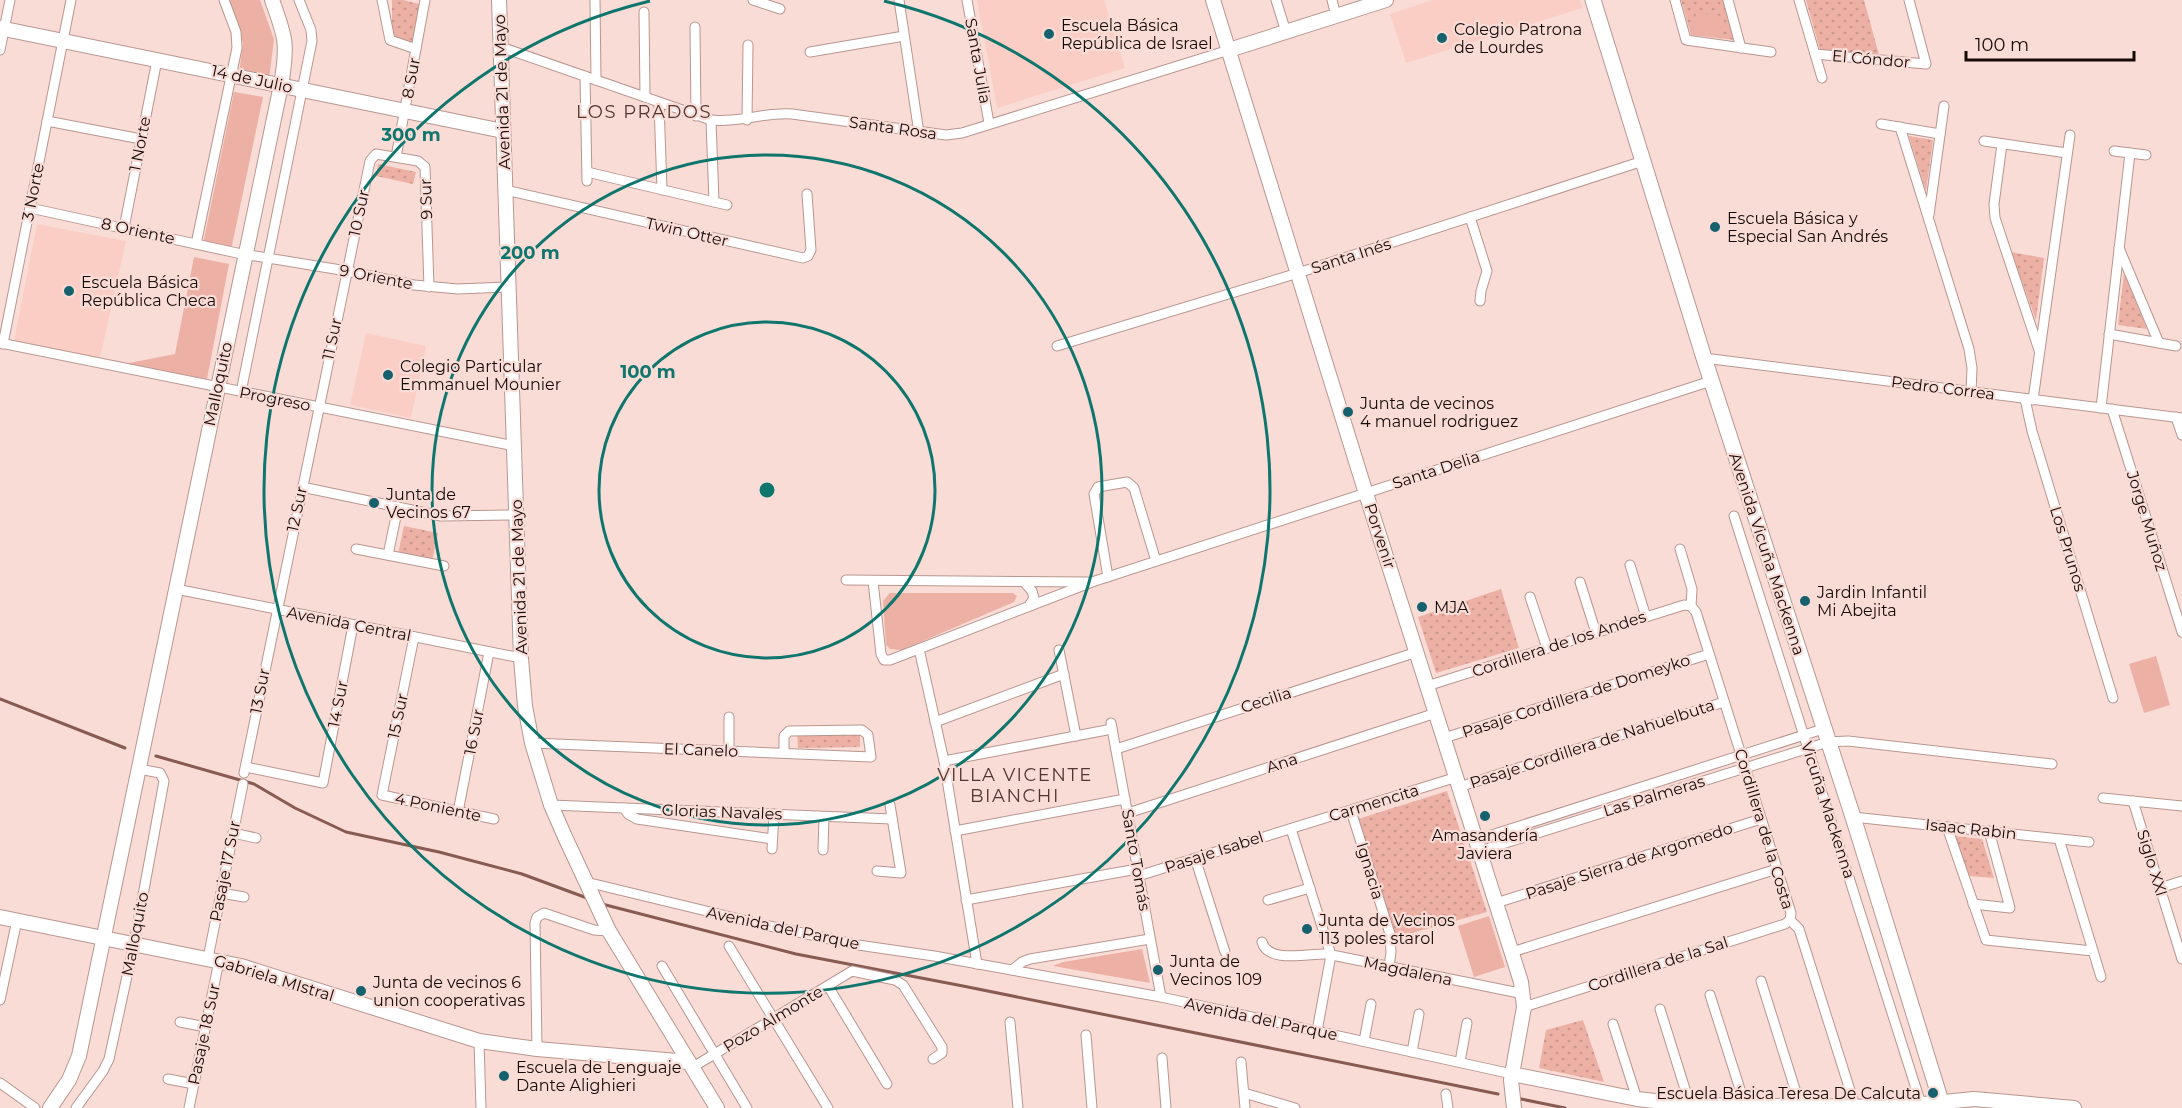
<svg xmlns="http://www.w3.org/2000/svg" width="2182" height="1108" font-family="Montserrat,sans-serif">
	<defs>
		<pattern id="grass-dots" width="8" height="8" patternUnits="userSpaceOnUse" patternTransform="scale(1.5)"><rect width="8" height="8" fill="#edb0a5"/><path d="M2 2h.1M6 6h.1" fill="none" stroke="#ca968d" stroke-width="1.8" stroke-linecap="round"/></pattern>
	</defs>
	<rect width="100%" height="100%" fill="#fadcd7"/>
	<!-- built -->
	<g fill="#fbcec5">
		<path d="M977 0H1104L1125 68 997 108Z"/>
		<path d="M1432 0H1580L1583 8 1406 63 1390 14Z"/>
		<path d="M37 224 126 241 100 358 14 341Z"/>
		<path d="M366 333 426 346 411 418 350 405Z"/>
	</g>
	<!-- grass -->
	<g fill="url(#grass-dots)">
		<path d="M392 0H403L423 5 416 45 392 38Z"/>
		<path d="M1681 0H1723L1735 40 1691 35Z"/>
		<path d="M1806 0H1864L1879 55 1820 50Z"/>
		<path d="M1909 136 1933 140 1926 191Z"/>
		<path d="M378 164 416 172 413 184 376 176Z"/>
		<path d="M2011 252 2044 258 2036 320Z"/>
		<path d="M2124 273 2147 329 2118 325Z"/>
		<path d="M404 526 438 533 432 561 398 554Z"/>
		<path d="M1501 589 1519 648 1436 673 1418 617Z"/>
		<path d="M860 730V747L798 748 797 731Z"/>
		<path d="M1447 791 1487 912 1394 938 1358 819Z"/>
		<path d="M1954 836 1982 839 1994 878 1969 876Z"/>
		<path d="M1583 1020 1604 1082 1539 1068 1546 1030Z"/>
	</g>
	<!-- park -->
	<g fill="#edb0a5">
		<path d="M228 0H260L274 39 269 80 239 74 243 43Z"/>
		<path d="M1696 13 1722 16 1719 37 1693 34Z"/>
		<path d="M234 92 263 97 231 250 203 244Z"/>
		<path d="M194 257 229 264 207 379 124 364 175 354Z"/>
		<path d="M890 593H1013L1017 596 1014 602 902 650 890 649 886 645 883 601Z"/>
		<path d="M2156 656 2170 705 2144 713 2129 664Z"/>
		<path d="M1489 916 1505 967 1474 977 1458 926Z"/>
		<path d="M1142 949 1150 983 1053 966 1063 962Z"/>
	</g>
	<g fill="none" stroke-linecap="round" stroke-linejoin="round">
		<!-- stream -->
		<g stroke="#875a52" stroke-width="3">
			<path d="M0 699 125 748"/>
			<path d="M156 756 254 784 295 808 346 832 439 852 522 874 587 898"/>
			<path d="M602 904 796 954 963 986 1498 1094"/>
			<path d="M1521 1099 1565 1108"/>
		</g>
		<!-- street casing -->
		<g stroke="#b8968f" stroke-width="11">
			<g id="street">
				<path d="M382 0 390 40 416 49"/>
				<path d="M595 0 596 80"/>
				<path d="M753 0 780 9"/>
				<path d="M899 0 919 133"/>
				<path d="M967 0 989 123"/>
				<path d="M1276 0 1286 32"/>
				<path d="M1332 0 1336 16"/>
				<path d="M1675 0 1686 40 1771 52"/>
				<path d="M1728 0 1741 48"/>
				<path d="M1799 0 1822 78"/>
				<path d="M644 12 645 97"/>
				<path d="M695 27 696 116"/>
				<path d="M501 47 711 120C741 123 763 112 792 114L946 135 962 133 1229 50"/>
				<path d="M0 50 10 0"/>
				<path d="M810 52 904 36"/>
				<path d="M1815 54 1926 64 1909 0"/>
				<path d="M585 76 587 181"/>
				<path d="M659 103 662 190"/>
				<path d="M711 120 714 202"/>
				<path d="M747 120 748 45"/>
				<path d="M47 121 141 139"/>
				<path d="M1881 124 1940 134"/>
				<path d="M1900 127 1969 349 1972 368 1971 392"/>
				<path d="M1984 141 2067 153"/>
				<path d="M2002 144 1994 204 1995 218 2039 350"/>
				<path d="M2114 151 2146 155"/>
				<path d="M396 157 425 0"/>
				<path d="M587 172 727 205"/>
				<path d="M505 190 803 258 808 256 811 250 807 194"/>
				<path d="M30 208 237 253 347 271 414 285 458 289 507 287"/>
				<path d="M1929 215 1944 106"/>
				<path d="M1470 217 1487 271 1481 291 1480 301"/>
				<path d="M124 228 157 60"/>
				<path d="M196 244 237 48 236 32 224 0"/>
				<path d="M2119 248 2159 343"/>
				<path d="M2109 334 2176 346"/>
				<path d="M0 343 514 446"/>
				<path d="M3 344 71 0"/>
				<path d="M1057 346 1298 273 1643 161"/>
				<path d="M1704 358 2182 418"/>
				<path d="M241 392 312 41 311 30 299 0"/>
				<path d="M2025 399 2032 431 2113 698"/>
				<path d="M2033 400 2070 135"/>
				<path d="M2101 408 2130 153"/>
				<path d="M2112 409 2182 632"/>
				<path d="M2176 417 2182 435"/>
				<path d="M302 487 441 516 517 515"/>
				<path d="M1734 516 1921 1104"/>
				<path d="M356 549 444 566"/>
				<path d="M1680 549 1692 589 1691 606 1696 612 1791 913 1790 920 1799 929 1855 1106"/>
				<path d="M388 555 398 507"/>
				<path d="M1630 565 1646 617"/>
				<path d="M1108 577 1094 494 1098 487 1127 482 1134 488 1156 561"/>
				<path d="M846 580 1087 582"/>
				<path d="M873 581 881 654 884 660H890L1092 582 1711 381"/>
				<path d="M1024 582 1032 591 1034 598 1029 606"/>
				<path d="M1580 582 1596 633"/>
				<path d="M176 589 521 658"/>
				<path d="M1530 597 1547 648"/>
				<path d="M414 637 382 795 494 819"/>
				<path d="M919 649 944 761 977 964"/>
				<path d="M1059 650 1076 736"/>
				<path d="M1427 686 1684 605 1691 606"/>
				<path d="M729 717V751"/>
				<path d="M935 722 1064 674"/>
				<path d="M1111 723 1161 997"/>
				<path d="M1444 738 1709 654"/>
				<path d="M532 743 871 757 868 735 862 730 789 731 784 736V753"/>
				<path d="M1116 749 1417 652"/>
				<path d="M944 761 1112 729"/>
				<path d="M246 767 323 783 353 625"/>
				<path d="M244 773 370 161 376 154 418 161 425 167 429 287"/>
				<path d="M1459 787 1724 702"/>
				<path d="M2103 798 2182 806"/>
				<path d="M2133 801 2182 959"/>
				<path d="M551 805 892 819"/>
				<path d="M624 808 628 814 637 819 772 839"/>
				<path d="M1351 811 1390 934 1391 952 1389 967"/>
				<path d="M458 812 489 652"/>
				<path d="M1128 813 1436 713"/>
				<path d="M1853 817 2089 842"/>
				<path d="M1947 827 1986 940 2093 951"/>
				<path d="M1291 829 1331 955 1317 1031"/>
				<path d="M955 831 1125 799"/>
				<path d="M233 833 256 838"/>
				<path d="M2059 839 2101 977"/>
				<path d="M1476 840 1823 729"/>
				<path d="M772 849 774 814"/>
				<path d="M823 850 824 817"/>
				<path d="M1480 851 1828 742 1848 741 2052 764"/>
				<path d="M1195 858 1225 952"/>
				<path d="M877 871 901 873 890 805"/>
				<path d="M1138 876 1457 777"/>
				<path d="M586 882 756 923 858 945 934 956 1161 997 1512 1074"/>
				<path d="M2160 888 2182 881"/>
				<path d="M221 893 244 897"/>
				<path d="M966 900 1137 869"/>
				<path d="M1268 900 1310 888"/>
				<path d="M1496 903 1761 819"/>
				<path d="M1973 904 2010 908 1989 831"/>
				<path d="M1262 942C1268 964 1310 953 1327 954L1524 994"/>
				<path d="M729 946 828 1108"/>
				<path d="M1512 952 1777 869"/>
				<path d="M208 958 243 784"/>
				<path d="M662 966 747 1108"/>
				<path d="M1012 970 1022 962 1030 959 1150 939"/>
				<path d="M1761 981 1800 1105"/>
				<path d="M828 986 887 1084"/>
				<path d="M1710 995 1745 1105"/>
				<path d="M0 1000 17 920"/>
				<path d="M1524 1007 1785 924 1790 920"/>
				<path d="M1660 1009 1690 1105"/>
				<path d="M180 1022 206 1027"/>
				<path d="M1010 1022 1018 1108"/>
				<path d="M1613 1024 1637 1099"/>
				<path d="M1086 1035 1092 1108"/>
				<path d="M479 1041 481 1108"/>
				<path d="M1364 1041 1371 1004"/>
				<path d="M537 1049 535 923 537 917 544 913 594 930 609 931"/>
				<path d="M1412 1052 1419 1014"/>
				<path d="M1162 1058 1166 1108"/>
				<path d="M1241 1062 1245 1108"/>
				<path d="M1460 1062 1467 1023"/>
				<path d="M693 1067 852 971 895 980 903 985 942 1047V1053L933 1059"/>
				<path d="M168 1079 194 1084"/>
				<path d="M0 1083 35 1108"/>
				<path d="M1244 1093 1295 1108"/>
				<path d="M1446 1094 1448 1108"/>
				<path d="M76 1108 103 1071 109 1059 134 944 164 781 160 773 139 769"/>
				<path d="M189 1108 219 961"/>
			</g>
		</g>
		<!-- secondary casing -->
		<g stroke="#b8968f" stroke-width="16">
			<g id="secondary">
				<path d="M499 0 521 658 525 706 532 743 551 805 565 837 609 931 717 1108"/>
				<path d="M1213 0 1363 484 1521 982 1524 1007 1511 1080 1514 1108"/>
				<path d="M0 28 503 131"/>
				<path d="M1229 50 1386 0"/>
				<path d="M0 917 241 966 479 1041 537 1049 689 1062"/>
				<path d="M1512 1074 1637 1099 1690 1105 1893 1107 1974 1099 2074 1108"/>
				<path d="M50 1108 69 1080 79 1056 281 85C288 45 286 38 272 0"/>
			</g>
		</g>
		<!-- primary casing -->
		<g stroke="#b8968f" stroke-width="17">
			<path id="primary" d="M1593 0 1704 358 1853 817 1943 1108"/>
		</g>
		<!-- street -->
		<use href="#street" stroke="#fff" stroke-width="9"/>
		<!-- secondary -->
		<use href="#secondary" stroke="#fff" stroke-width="14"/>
		<!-- primary -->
		<use href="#primary" stroke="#fff" stroke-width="15"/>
	</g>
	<!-- distance rings -->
	<g fill="none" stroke="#0f766e" stroke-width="3">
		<circle cx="767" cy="490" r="168"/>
		<circle cx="767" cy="490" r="335"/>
		<path d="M884 1A503 503 0 1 1 650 1"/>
	</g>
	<!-- markers -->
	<g fill="#15616d" stroke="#fadcd7" stroke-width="2">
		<circle cx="1049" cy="34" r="6"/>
		<circle cx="1442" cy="38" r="6"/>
		<circle cx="1715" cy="227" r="6"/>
		<circle cx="69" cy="291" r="6"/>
		<circle cx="388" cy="375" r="6"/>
		<circle cx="1348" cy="412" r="6"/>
		<circle cx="374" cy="503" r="6"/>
		<circle cx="1805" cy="601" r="6"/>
		<circle cx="1422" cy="607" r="6"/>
		<circle cx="1485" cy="816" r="6"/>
		<circle cx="1307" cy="929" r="6"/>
		<circle cx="1158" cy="970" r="6"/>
		<circle cx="361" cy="991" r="6"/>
		<circle cx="504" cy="1076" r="6"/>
		<circle cx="1933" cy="1093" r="6"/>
	</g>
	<g text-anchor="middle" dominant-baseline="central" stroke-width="4.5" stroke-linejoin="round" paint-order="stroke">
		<!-- poi labels -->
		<g font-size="16" fill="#160a08" stroke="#fadcd7" text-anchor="start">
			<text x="1061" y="25">Escuela Básica<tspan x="1061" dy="18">República de Israel</tspan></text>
			<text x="1454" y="29">Colegio Patrona<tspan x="1454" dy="18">de Lourdes</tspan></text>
			<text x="1727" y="218">Escuela Básica y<tspan x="1727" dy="18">Especial San Andrés</tspan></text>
			<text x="81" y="282">Escuela Básica<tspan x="81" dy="18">República Checa</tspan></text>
			<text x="400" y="366">Colegio Particular<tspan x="400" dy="18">Emmanuel Mounier</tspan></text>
			<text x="1360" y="403">Junta de vecinos<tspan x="1360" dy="18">4 manuel rodriguez</tspan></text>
			<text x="386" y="494">Junta de<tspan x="386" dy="18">Vecinos 67</tspan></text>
			<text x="1817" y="592">Jardin Infantil<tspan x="1817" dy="18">Mi Abejita</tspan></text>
			<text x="1434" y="607">MJA</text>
			<text x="1485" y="835" text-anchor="middle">Amasandería<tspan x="1485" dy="18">Javiera</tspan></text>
			<text x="1319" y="920">Junta de Vecinos<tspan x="1319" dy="18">113 poles starol</tspan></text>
			<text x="1170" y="961">Junta de<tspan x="1170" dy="18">Vecinos 109</tspan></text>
			<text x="373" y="982">Junta de vecinos 6<tspan x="373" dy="18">union cooperativas</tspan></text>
			<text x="516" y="1067">Escuela de Lenguaje<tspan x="516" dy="18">Dante Alighieri</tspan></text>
			<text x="1921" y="1093" text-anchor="end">Escuela Básica Teresa De Calcuta</text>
		</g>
		<!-- street labels -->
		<g font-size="16" fill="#160a08" stroke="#fadcd7">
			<text transform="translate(1871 59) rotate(5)">El Cóndor</text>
			<text transform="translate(978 61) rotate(80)">Santa Julia</text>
			<text transform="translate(411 78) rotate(-80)">8 Sur</text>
			<text transform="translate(252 79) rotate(12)">14 de Julio</text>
			<text transform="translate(502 92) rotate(-92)">Avenida 21 de Mayo</text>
			<text transform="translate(893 128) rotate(8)">Santa Rosa</text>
			<text transform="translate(140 144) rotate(-79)">1 Norte</text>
			<text transform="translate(33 192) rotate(-79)">3 Norte</text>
			<text transform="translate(426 199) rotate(-92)">9 Sur</text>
			<text transform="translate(359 213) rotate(-78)">10 Sur</text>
			<text transform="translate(138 231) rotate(12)">8 Oriente</text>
			<text transform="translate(687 232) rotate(13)">Twin Otter</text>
			<text transform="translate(1351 256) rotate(-18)">Santa Inés</text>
			<text transform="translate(376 277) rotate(11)">9 Oriente</text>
			<text transform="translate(332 339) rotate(-78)">11 Sur</text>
			<text transform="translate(218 384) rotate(-78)">Malloquito</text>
			<text transform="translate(1943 388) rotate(7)">Pedro Correa</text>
			<text transform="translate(275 399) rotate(11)">Progreso</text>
			<text transform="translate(1436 470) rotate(-18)">Santa Delia</text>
			<text transform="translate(297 509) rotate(-78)">12 Sur</text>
			<text transform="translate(2147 521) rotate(73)">Jorge Muñoz</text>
			<text transform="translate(1380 536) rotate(72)">Porvenir</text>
			<text transform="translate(2068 549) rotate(73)">Los Prunos</text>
			<text transform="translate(1767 554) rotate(72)">Avenida Vicuña Mackenna</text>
			<text transform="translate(519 577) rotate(-92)">Avenida 21 de Mayo</text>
			<text transform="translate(349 624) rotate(11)">Avenida Central</text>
			<text transform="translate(1559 644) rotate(-18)">Cordillera de los Andes</text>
			<text transform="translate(260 691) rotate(-79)">13 Sur</text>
			<text transform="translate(1576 696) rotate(-18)">Pasaje Cordillera de Domeyko</text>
			<text transform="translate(1266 700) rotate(-18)">Cecilia</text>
			<text transform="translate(338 704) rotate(-79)">14 Sur</text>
			<text transform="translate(398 716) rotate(-78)">15 Sur</text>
			<text transform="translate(474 732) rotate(-79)">16 Sur</text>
			<text transform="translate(1592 744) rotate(-18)">Pasaje Cordillera de Nahuelbuta</text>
			<text transform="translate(701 750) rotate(2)">El Canelo</text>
			<text transform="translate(1282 763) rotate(-18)">Ana</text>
			<text transform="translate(1654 796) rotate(-17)">Las Palmeras</text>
			<text transform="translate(1374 803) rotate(-17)">Carmencita</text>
			<text transform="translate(438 807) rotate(12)">4 Poniente</text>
			<text transform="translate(1828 810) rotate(72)">Vicuña Mackenna</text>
			<text transform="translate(722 812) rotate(2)">Glorias Navales</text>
			<text transform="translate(1764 829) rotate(73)">Cordillera de la Costa</text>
			<text transform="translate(1971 829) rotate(6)">Isaac Rabin</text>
			<text transform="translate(1214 852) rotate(-18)">Pasaje Isabel</text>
			<text transform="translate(1136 860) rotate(80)">Santo Tomás</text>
			<text transform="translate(1629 861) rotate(-18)">Pasaje Sierra de Argomedo</text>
			<text transform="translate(2152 863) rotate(73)">Siglo XXI</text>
			<text transform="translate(225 871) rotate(-79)">Pasaje 17 Sur</text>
			<text transform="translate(1370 871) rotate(73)">Ignacia</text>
			<text transform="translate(783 928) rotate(12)">Avenida del Parque</text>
			<text transform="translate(135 934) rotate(-79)">Malloquito</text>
			<text transform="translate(1658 964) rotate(-18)">Cordillera de la Sal</text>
			<text transform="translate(1408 971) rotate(12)">Magdalena</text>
			<text transform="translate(274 978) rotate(17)">Gabriela MIstral</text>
			<text transform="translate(773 1019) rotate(-31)">Pozo Almonte</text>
			<text transform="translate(1261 1019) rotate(12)">Avenida del Parque</text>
			<text transform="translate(204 1034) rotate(-78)">Pasaje 18 Sur</text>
		</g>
		<!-- neighbourhood labels -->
		<g font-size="18" letter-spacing="1.5" fill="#523530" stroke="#fadcd7">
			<text x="644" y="112">LOS PRADOS</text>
			<text x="1015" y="775">VILLA VICENTE<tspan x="1015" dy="21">BIANCHI</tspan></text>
		</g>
	</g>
	<circle cx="767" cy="490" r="9" fill="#0f766e" stroke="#fadcd7" stroke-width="3"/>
	<g font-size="18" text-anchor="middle" font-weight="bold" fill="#0f766e" stroke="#fadcd7" stroke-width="4.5" stroke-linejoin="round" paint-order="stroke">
		<text x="411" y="141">300 m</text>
		<text x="530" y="259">200 m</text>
		<text x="648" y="378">100 m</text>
	</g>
	<!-- scale -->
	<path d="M1966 51v9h168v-9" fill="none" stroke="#160a08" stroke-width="3"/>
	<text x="1975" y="51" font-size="18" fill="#160a08" stroke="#fadcd7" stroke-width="4.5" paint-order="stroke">100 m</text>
</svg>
